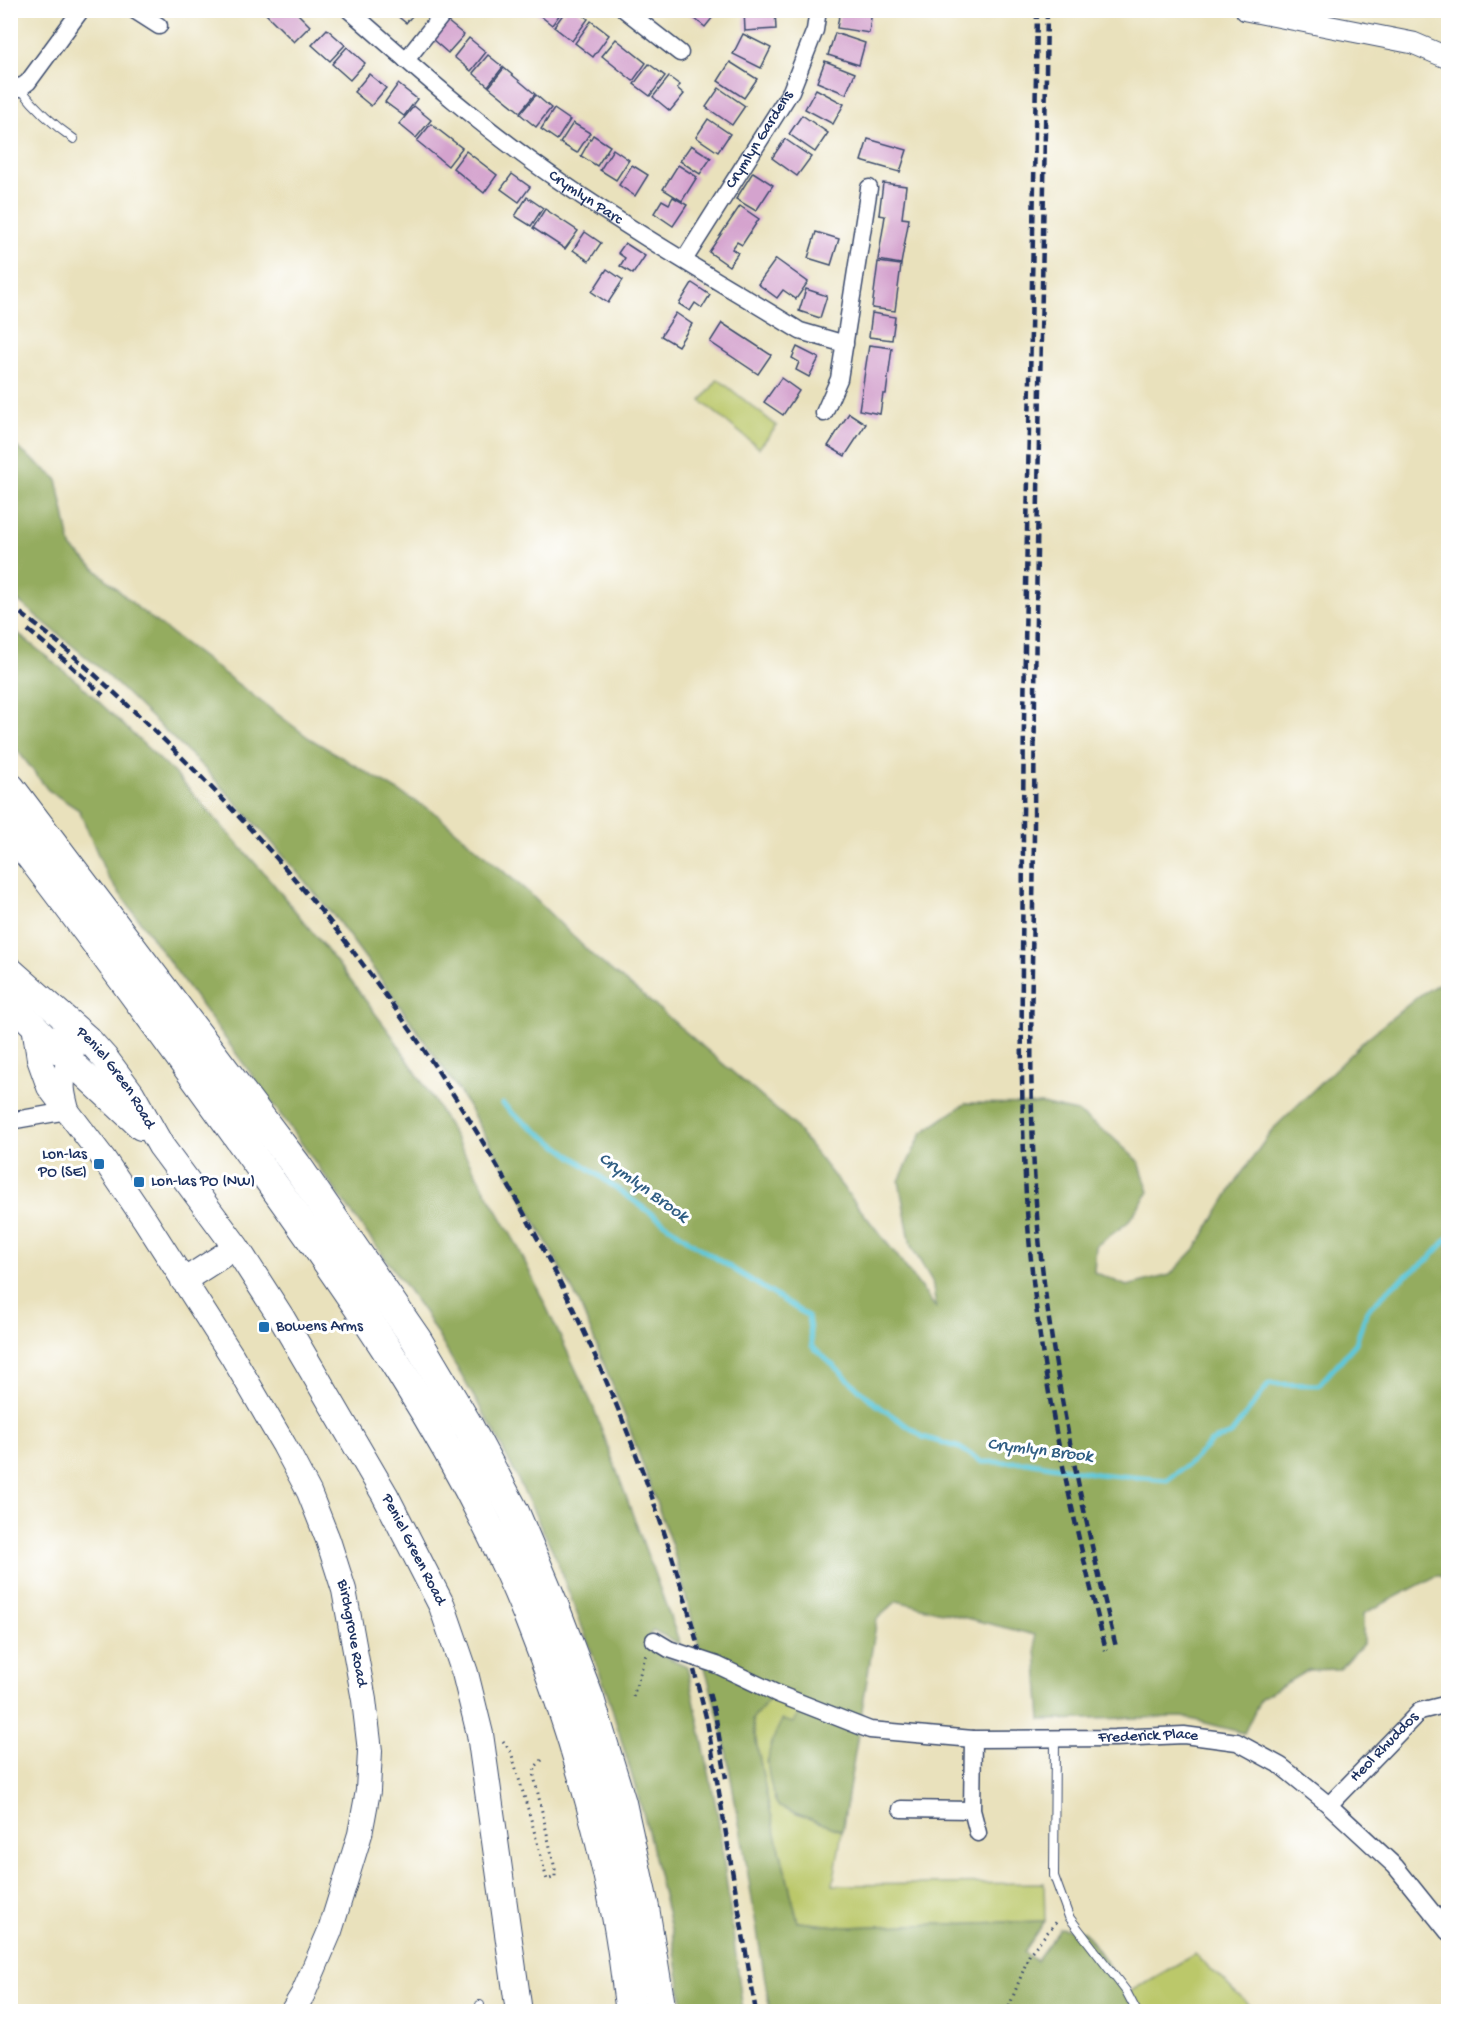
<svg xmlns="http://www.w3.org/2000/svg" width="1459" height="2022" font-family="'Gochi Hand',sans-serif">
	<rect width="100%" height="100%" fill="#fff"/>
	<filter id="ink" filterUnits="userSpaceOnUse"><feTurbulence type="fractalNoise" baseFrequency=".0167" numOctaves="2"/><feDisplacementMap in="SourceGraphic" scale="12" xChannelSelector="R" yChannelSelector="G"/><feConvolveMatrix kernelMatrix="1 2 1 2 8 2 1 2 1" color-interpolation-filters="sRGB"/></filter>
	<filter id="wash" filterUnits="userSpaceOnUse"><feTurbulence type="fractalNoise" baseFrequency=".008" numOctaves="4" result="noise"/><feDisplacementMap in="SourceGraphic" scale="24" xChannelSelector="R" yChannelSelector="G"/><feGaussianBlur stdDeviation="1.35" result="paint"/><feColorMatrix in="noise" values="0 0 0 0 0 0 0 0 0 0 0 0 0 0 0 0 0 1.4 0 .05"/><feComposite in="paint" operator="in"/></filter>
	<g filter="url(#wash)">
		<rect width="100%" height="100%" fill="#e9e1bc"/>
		<!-- green -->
		<g fill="#bbc86a" stroke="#6b7c64" stroke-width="1.5">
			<path d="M718 379 777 426 759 448 701 401Z"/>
			<path d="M771 1697 801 1712 767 1761 775 1801 779 1807 842 1831 833 1885 1044 1883 1045 1921 846 1927 798 1922 768 1802 752 1720Z"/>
			<path d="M1195 1954 1251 2007 1267 2011H1140L1129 1992Z"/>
		</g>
		<!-- forest -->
		<g fill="#94ac5e" stroke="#586e5e" stroke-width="1.5">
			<path d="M10 442 57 479 71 547 139 609 309 738 435 813 528 892 593 956 646 998 792 1123 898 1257 936 1308 932 1281 911 1246 899 1181 922 1133 966 1103 1041 1104 1077 1112 1111 1136 1139 1162 1149 1192 1127 1223 1096 1246 1094 1272 1127 1286 1170 1275 1196 1248 1237 1180 1273 1129 1366 1039 1420 995 1448 978V1581L1438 1575 1363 1614V1644L1340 1669 1308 1670 1261 1698 1244 1733 1183 1717 1041 1720 1035 1635 897 1601 877 1619 842 1831 779 1807C773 1799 767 1771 768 1760 769 1748 776 1731 782 1720L793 1723 801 1712 771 1697 752 1720 768 1802 798 1922 846 1927 1045 1921 1024 1952 1036 1961 1060 1928 1084 1931 1140 2011H770L745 1856 723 1734 672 1546 628 1424 579 1302 523 1199 459 1091 388 989 335 917 269 839 207 771 103 671 11 595Z"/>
			<path d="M10 627 79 683 176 775 271 881 338 964 393 1037 433 1099 517 1245 593 1406 680 1644 653 1630 643 1646 687 1666 718 1816 743 2011H684L673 1938 646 1823 607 1692 553 1551 494 1431 424 1312 107 876 79 810 48 790 11 742Z"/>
		</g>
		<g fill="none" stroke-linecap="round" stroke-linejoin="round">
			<!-- stream -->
			<path stroke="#5fc8da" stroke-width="5" d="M503 1104 512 1113 695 1245 808 1316 812 1346 873 1402 923 1437 960 1448 982 1462H1027L1097 1474 1167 1480 1191 1462 1211 1442 1231 1434 1269 1384 1319 1385 1356 1343 1367 1310 1395 1284 1430 1258 1448 1238"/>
		</g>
		<g id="blocks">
			<!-- building -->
			<g fill="#d4a3ce">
				<path d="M270 10H294L310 26 294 42 266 14Z"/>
				<path d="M390 10H417L406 23Z"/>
				<path d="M533 10H563L552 25Z"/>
				<path d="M566 10H577L588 19 572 41 554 27Z"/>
				<path d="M684 10H715L717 12 705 27Z"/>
				<path d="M744 10H775L776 29 745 31Z"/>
				<path d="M840 10H872L869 33 837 28Z"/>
				<path d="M447 21 464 35 448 53 432 39Z"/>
				<path d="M591 21 609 35 593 57 575 43Z"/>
				<path d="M327 29 345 45 330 61 312 45Z"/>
				<path d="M835 33 865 43 859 65 828 55Z"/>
				<path d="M743 34 771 48 761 68 733 54Z"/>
				<path d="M469 38 486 52 471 71 454 57Z"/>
				<path d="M616 39 646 63 633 81 602 56Z"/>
				<path d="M347 47 365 63 350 80 332 64Z"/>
				<path d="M488 55 503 67 488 86 473 73Z"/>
				<path d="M825 61 855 73 846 94 817 82Z"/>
				<path d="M730 62 757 79 744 98 718 81Z"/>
				<path d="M649 64 665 76 650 96 634 84Z"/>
				<path d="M504 68 535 94 520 112 489 87Z"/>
				<path d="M369 74 386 88 371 106 354 92Z"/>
				<path d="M669 77 680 85 677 88 684 94 670 111 653 97Z"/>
				<path d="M398 84 417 99 404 116 385 102Z"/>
				<path d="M719 88 745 106 732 125 706 107Z"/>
				<path d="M816 89 844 104 833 124 805 109Z"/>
				<path d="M536 95 551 108 536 127 520 114Z"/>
				<path d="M414 106 431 120 416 138 399 124Z"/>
				<path d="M554 109 570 120 557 140 541 129Z"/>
				<path d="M802 115 828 133 815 152 789 134Z"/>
				<path d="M708 119 730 134 718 152 696 137Z"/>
				<path d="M573 123 590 133 577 153 560 143Z"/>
				<path d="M431 124 462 148 448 166 417 141Z"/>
				<path d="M593 135 610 146 597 166 581 156Z"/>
				<path d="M785 139 811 157 797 176 772 158Z"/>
				<path d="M868 139 907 150 900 172 861 161Z"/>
				<path d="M691 145 711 158 700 174 680 161Z"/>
				<path d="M613 149 629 160 616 180 600 170Z"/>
				<path d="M466 151 497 175 484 193 453 168Z"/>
				<path d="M632 165 648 175 635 196 619 185Z"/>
				<path d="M678 165 697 177 682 201 663 189Z"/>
				<path d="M753 172 773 185 756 211 736 199Z"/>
				<path d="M512 174 530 187 519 202 501 189Z"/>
				<path d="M883 183 906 186 902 218 909 219 901 264 878 260 885 216 879 215Z"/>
				<path d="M527 197 543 208 531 226 515 216Z"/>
				<path d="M673 197 687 205 673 226 654 213 662 200 669 204Z"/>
				<path d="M740 206 759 219 742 245 737 242 732 249 738 253 729 266 709 252Z"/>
				<path d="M545 209 578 231 565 249 533 228Z"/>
				<path d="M585 232 601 243 589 261 573 250Z"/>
				<path d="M816 232 839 239 831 265 808 258Z"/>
				<path d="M625 243 645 256 633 274 620 266 625 258 618 253Z"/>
				<path d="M776 259 808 282 796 299 783 290 777 298 758 284Z"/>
				<path d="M878 262 901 265 895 311 872 308Z"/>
				<path d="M607 269 623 280 608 303 592 292Z"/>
				<path d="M692 283 710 295 702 308 695 303 690 311 679 304Z"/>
				<path d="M806 289 827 296 820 318 799 311Z"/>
				<path d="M676 313 692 324 678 346 661 336Z"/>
				<path d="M872 313 895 317 892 340 869 337Z"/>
				<path d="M722 323 771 355 758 374 710 342Z"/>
				<path d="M869 345 892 348 886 394H883L880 414 859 410Z"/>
				<path d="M797 347 819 358 809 377 796 370 799 362 792 358Z"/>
				<path d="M781 378 799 391 783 415 764 402Z"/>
				<path d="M849 413 866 424 845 456 828 446Z"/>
			</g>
		</g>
	</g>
	<g filter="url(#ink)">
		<use href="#blocks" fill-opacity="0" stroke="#3a4a6c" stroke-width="1.5"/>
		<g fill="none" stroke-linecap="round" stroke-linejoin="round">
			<!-- service casing -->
			<g stroke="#3a4a6c" stroke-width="10">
				<g id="service">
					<path d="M20 88C36 109 52 124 74 139"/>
					<path d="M1055 1738 1054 1876 1069 1917 1126 1991 1137 2012"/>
					<path d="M480 2005V2012"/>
				</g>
			</g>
			<!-- minor casing -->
			<g stroke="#3a4a6c" stroke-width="19">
				<g id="minor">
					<path d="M134 10 159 26"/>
					<path id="s1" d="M349 10C417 70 486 131 561 182 638 235 720 282 800 331L845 344"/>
					<path d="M625 10 680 53"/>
					<path d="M406 60 446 10"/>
					<path d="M10 84 20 88 28 82 81 10"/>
					<path id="s2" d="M684 260 791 91 815 30 818 10"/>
					<path d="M824 413 839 379 869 188"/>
					<path d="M10 1121 67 1111"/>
					<path id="s3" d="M654 1640 669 1649 717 1665 778 1694 870 1730 973 1739 1115 1738 1184 1735 1237 1742 1281 1766 1329 1805 1395 1866 1448 1932"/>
					<path d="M973 1739 972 1810 978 1833"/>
					<path id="s4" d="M1329 1805 1420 1711 1444 1705 1448 1706"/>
					<path d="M901 1809 972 1810"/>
				</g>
			</g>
			<!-- tertiary casing -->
			<g stroke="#3a4a6c" stroke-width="23">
				<path id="tertiary" d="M1246 10 1413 43 1448 58"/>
			</g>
			<!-- secondary casing -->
			<g stroke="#3a4a6c" stroke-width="26">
				<g id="secondary">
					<path d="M61 1014C66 1026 72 1038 72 1051 72 1059 68 1065 65 1073 60 1086 64 1097 67 1110"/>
					<path id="s5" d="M34 1025 39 1059 49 1087 103 1158 145 1220 232 1356 284 1445 309 1492 328 1540 344 1590 364 1700 370 1751 368 1791 360 1834 330 1931 303 1994 292 2012"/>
					<path d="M183 1281 236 1247"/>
				</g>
			</g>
			<!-- primary casing -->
			<g stroke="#3a4a6c" stroke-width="28">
				<g id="primary">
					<path id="s6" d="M10 970 88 1039 105 1058 131 1093 161 1146 236 1247 281 1317 385 1495 442 1606 465 1673 480 1734 519 2012"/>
					<path d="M10 1002 70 1061 141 1127"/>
				</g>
			</g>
			<!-- motorway casing -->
			<g stroke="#3a4a6c" stroke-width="32">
				<g id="motorway">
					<path d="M10 788 296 1165 416 1339 469 1428 514 1512 554 1607 589 1699 621 1803 644 1908 661 2012"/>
					<path d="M10 829C91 933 168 1039 245 1146 353 1294 460 1446 529 1617 567 1711 596 1811 616 1911 623 1944 626 1978 631 2012"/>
				</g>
			</g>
			<!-- path -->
			<g stroke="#3a4a6c" stroke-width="3" stroke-dasharray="1.5 4.5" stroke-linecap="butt">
				<path d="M633 1697 646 1654"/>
				<path d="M503 1741 511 1752 532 1823 547 1880 555 1877V1869L534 1776 535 1767 542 1760"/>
				<path d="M1007 2012 1030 1953 1058 1920"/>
			</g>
			<!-- service -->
			<use href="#service" stroke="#fff" stroke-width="8"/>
			<!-- minor -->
			<use href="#minor" stroke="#fff" stroke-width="16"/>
			<!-- tertiary -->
			<use href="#tertiary" stroke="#fff" stroke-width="21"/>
			<!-- secondary -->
			<use href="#secondary" stroke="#fff" stroke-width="24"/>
			<!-- primary -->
			<use href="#primary" stroke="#fff" stroke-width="26"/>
			<!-- motorway -->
			<use href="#motorway" stroke="#fff" stroke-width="30"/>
			<!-- rail -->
			<g stroke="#1b2f5e" stroke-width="4.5" stroke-dasharray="9 4.5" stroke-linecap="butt">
				<path d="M1037 10C1033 281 1025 551 1023 822 1023 968 1017 1114 1031 1260 1043 1392 1074 1522 1106 1650"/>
				<path d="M1047 10C1043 283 1035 556 1034 829 1033 973 1025 1123 1042 1266 1057 1395 1085 1521 1116 1647"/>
				<path d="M10 605C32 622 55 639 75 657 175 746 270 843 352 950 511 1158 633 1396 699 1650"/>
				<path d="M28 630 68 663 103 695"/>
				<path d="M694 1670 707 1721 756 2012"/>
				<path d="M709 1693 716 1719 726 1778"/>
			</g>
		</g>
	</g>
	<!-- markers -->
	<g fill="#1f6fb2" stroke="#fff" stroke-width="2">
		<rect x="93" y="1158" width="12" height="12" rx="3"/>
		<rect x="133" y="1176" width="12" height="12" rx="3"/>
		<rect x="258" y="1321" width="12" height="12" rx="3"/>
	</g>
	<g text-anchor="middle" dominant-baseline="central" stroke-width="6" stroke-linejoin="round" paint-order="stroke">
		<!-- street labels -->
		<g font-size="16" fill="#1b2f5e" stroke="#fff">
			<text stroke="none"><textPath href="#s2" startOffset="142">Crymlyn Gardens</textPath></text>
			<text stroke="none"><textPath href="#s1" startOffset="302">Crymlyn Parc</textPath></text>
			<text stroke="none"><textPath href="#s6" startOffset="152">Peniel Green Road</textPath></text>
			<text stroke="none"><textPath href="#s6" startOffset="711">Peniel Green Road</textPath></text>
			<text stroke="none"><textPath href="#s5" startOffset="694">Birchgrove Road</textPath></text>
			<text stroke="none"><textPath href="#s3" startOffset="513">Frederick Place</textPath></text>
			<text stroke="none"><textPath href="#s4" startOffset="80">Heol Rhuddos</textPath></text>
		</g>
		<!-- poi labels -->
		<g font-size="16" fill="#1b2f5e" stroke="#fff" text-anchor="start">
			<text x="87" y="1155" text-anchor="end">Lon-las<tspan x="87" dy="18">PO (SE)</tspan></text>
			<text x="151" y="1182">Lon-las PO (NW)</text>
			<text x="276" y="1327">Bowens Arms</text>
		</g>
		<!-- water labels -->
		<g font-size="18" font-style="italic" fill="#2f5d83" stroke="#fff">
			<text transform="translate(643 1188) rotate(36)">Crymlyn Brook</text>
			<text transform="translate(1040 1451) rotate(7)">Crymlyn Brook</text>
		</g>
	</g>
	<!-- margin -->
	<rect width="1459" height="2022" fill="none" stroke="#fff" stroke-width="36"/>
</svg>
